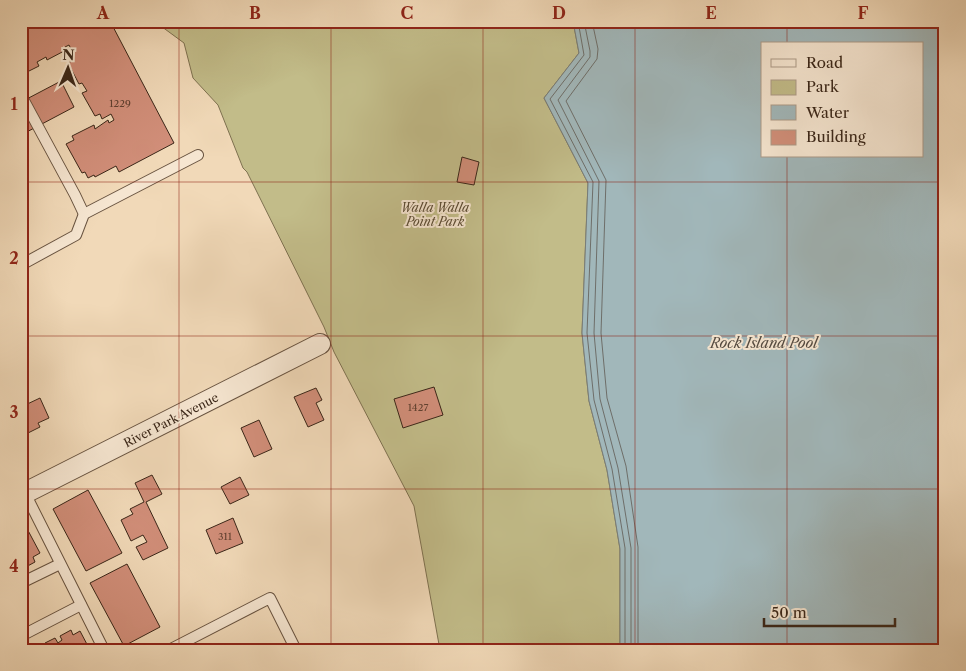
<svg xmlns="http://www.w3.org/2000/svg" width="966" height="671" font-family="'Libre Caslon Text',serif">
	<rect width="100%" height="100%" fill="#f1d9b8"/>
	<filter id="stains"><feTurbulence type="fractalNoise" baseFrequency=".004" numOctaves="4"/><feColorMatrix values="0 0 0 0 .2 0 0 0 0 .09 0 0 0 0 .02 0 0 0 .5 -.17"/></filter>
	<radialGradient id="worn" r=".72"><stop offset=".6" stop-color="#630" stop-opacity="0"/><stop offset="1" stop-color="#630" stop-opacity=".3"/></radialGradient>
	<!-- green -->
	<path fill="#c2bc89" stroke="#7e7150" d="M154 21H573L579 53 544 98 588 183 582 333 589 401 607 470 620 549V650H440L414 506 334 352 324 327 247 172 243 168 218 105 193 78 184 43Z"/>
	<!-- water -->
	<path fill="#a1b7ba" stroke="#787d79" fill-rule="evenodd" d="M573 21H945V650H620V549L607 470 589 401 582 333 588 183 544 98 579 53ZM762 44H922V156H762Z"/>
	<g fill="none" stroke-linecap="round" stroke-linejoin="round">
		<!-- shore -->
		<g stroke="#6e6e69" stroke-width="1">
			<path d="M578 21 584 55 550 99 593 182 587 333 594 400 612 469 625 548V650"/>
			<path d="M584 21 590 51V57L558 100 599 181 594 333 600 399 618 468 631 548V650"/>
			<path d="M592 21 598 49 597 59 566 101 606 180 601 333 607 398 626 466 638 547V650"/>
		</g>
	</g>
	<!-- building -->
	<g fill="#d18e79" stroke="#3a2618">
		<path d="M21 21H110L174 143 119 172 116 166 95 177 94 175 88 178 85 172 82 173 66 144 74 140 72 136 94 125 95 129 108 120 109 123 114 120 111 114 102 119 100 114 95 116 82 93 87 91 82 83 79 84 68 63 72 61 69 55 73 53 69 45 65 47 66 50 47 60 46 57 37 62 39 66 21 75Z"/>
		<path d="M61 81 74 107 21 135V102Z"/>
		<path d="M462 157 479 162 474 185 457 182Z"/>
		<path d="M434 387 443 415 403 428 394 399Z"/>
		<path d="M316 388 322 400 316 403 324 420 308 427 294 397Z"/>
		<path d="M40 398 49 418 38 423 40 427 26 434 21 424V407Z"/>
		<path d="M259 420 272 449 254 457 241 428Z"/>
		<path d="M152 475 162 494 146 502 168 548 143 560 136 547 147 542 143 535 131 541 121 520 133 514 130 509 144 502 135 483Z"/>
		<path d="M240 477 249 495 230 504 221 487Z"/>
		<path d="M88 490 122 553 86 571 53 509Z"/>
		<path d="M233 518 243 543 216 554 206 530Z"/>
		<path d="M24 523 40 553 33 557 35 562 24 568 21 563V524Z"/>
		<path d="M127 564 160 627 124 646 90 583Z"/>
		<path d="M71 630 73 635 80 631 90 650H45L48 648 45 643 55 638 58 643 62 640 60 636Z"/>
	</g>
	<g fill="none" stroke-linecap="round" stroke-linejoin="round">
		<!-- service casing -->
		<g stroke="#685340" stroke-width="12">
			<g id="service">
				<path d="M21 95 75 195 84 214"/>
				<path d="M21 265 76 235 84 214 198 155"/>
				<path d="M25 493 104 650"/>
				<path d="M21 583 60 564"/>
				<path d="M21 636 81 605"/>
				<path d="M169 650 270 598 296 650"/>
			</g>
		</g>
		<!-- minor casing -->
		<g stroke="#685340" stroke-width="22">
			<path id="minor" d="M21 495 320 344"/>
		</g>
		<!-- service -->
		<use href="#service" stroke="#f6e6d1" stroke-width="10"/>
		<!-- minor -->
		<use href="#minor" stroke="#f6e6d1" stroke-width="20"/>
	</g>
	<!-- grid -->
	<path fill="none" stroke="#8f2418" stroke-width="1" stroke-opacity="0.55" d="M179 21V650M331 21V650M483 21V650M635 21V650M787 21V44M787 156V650M21 182H945M21 336H945M21 489H945"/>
	<g text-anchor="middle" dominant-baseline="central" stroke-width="4" stroke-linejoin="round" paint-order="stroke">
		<!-- number labels -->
		<g font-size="10" fill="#604030">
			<text x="120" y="103">1229</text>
			<text x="418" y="407">1427</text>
			<text x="225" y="536">311</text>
		</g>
		<!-- park labels -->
		<g font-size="12" font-style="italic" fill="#5c4c34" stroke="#f6e6d1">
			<text x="435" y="207">Walla Walla<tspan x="435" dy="14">Point Park</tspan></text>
		</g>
		<!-- street labels -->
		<g font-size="12" fill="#3a2618" stroke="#f6e6d1">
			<text transform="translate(171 420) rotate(-27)">River Park Avenue</text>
		</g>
		<!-- water labels -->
		<g font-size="14" font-style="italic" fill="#544a40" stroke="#f6e6d1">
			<text x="764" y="343">Rock Island Pool</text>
		</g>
	</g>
	<!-- margin -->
	<rect width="966" height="671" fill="none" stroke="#f1d9b8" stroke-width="55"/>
	<!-- legend -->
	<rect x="761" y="42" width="162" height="115" fill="#f6e6d1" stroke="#ab9987"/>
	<rect x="771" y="59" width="25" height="8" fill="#f6e6d1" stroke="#ab9987"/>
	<text x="806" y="68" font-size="15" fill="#3a2618">Road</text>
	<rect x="771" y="80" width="25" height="15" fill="#c2bc89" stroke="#ab9987"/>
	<text x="806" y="92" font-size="15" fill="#3a2618">Park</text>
	<rect x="771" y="105" width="25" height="15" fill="#a1b7ba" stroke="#ab9987"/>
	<text x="806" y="118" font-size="15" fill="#3a2618">Water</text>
	<rect x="771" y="130" width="25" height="15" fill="#d18e79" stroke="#ab9987"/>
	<text x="806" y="142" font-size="15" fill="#3a2618">Building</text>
	<!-- north arrow -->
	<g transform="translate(68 68) rotate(2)" stroke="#f6e6d1" stroke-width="4" paint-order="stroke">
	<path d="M0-4L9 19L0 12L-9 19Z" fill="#3a2618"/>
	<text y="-8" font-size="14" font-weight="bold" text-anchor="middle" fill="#3a2618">N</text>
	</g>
	<!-- scale -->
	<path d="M764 618v8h131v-8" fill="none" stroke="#3a2618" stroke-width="2.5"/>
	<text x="771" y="618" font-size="15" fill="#3a2618" stroke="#f6e6d1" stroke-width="4" paint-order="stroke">50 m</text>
	<rect x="28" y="28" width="910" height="616" fill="none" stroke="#8f2418" stroke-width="2"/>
	<g font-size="16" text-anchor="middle" font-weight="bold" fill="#8f2418">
		<text x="103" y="19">A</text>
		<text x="255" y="19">B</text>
		<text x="407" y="19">C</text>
		<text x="559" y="19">D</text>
		<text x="711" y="19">E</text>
		<text x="863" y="19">F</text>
		<text x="14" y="110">1</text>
		<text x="14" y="264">2</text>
		<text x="14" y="418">3</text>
		<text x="14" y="572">4</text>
	</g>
	<rect width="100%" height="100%" filter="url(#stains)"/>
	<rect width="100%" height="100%" fill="url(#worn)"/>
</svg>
